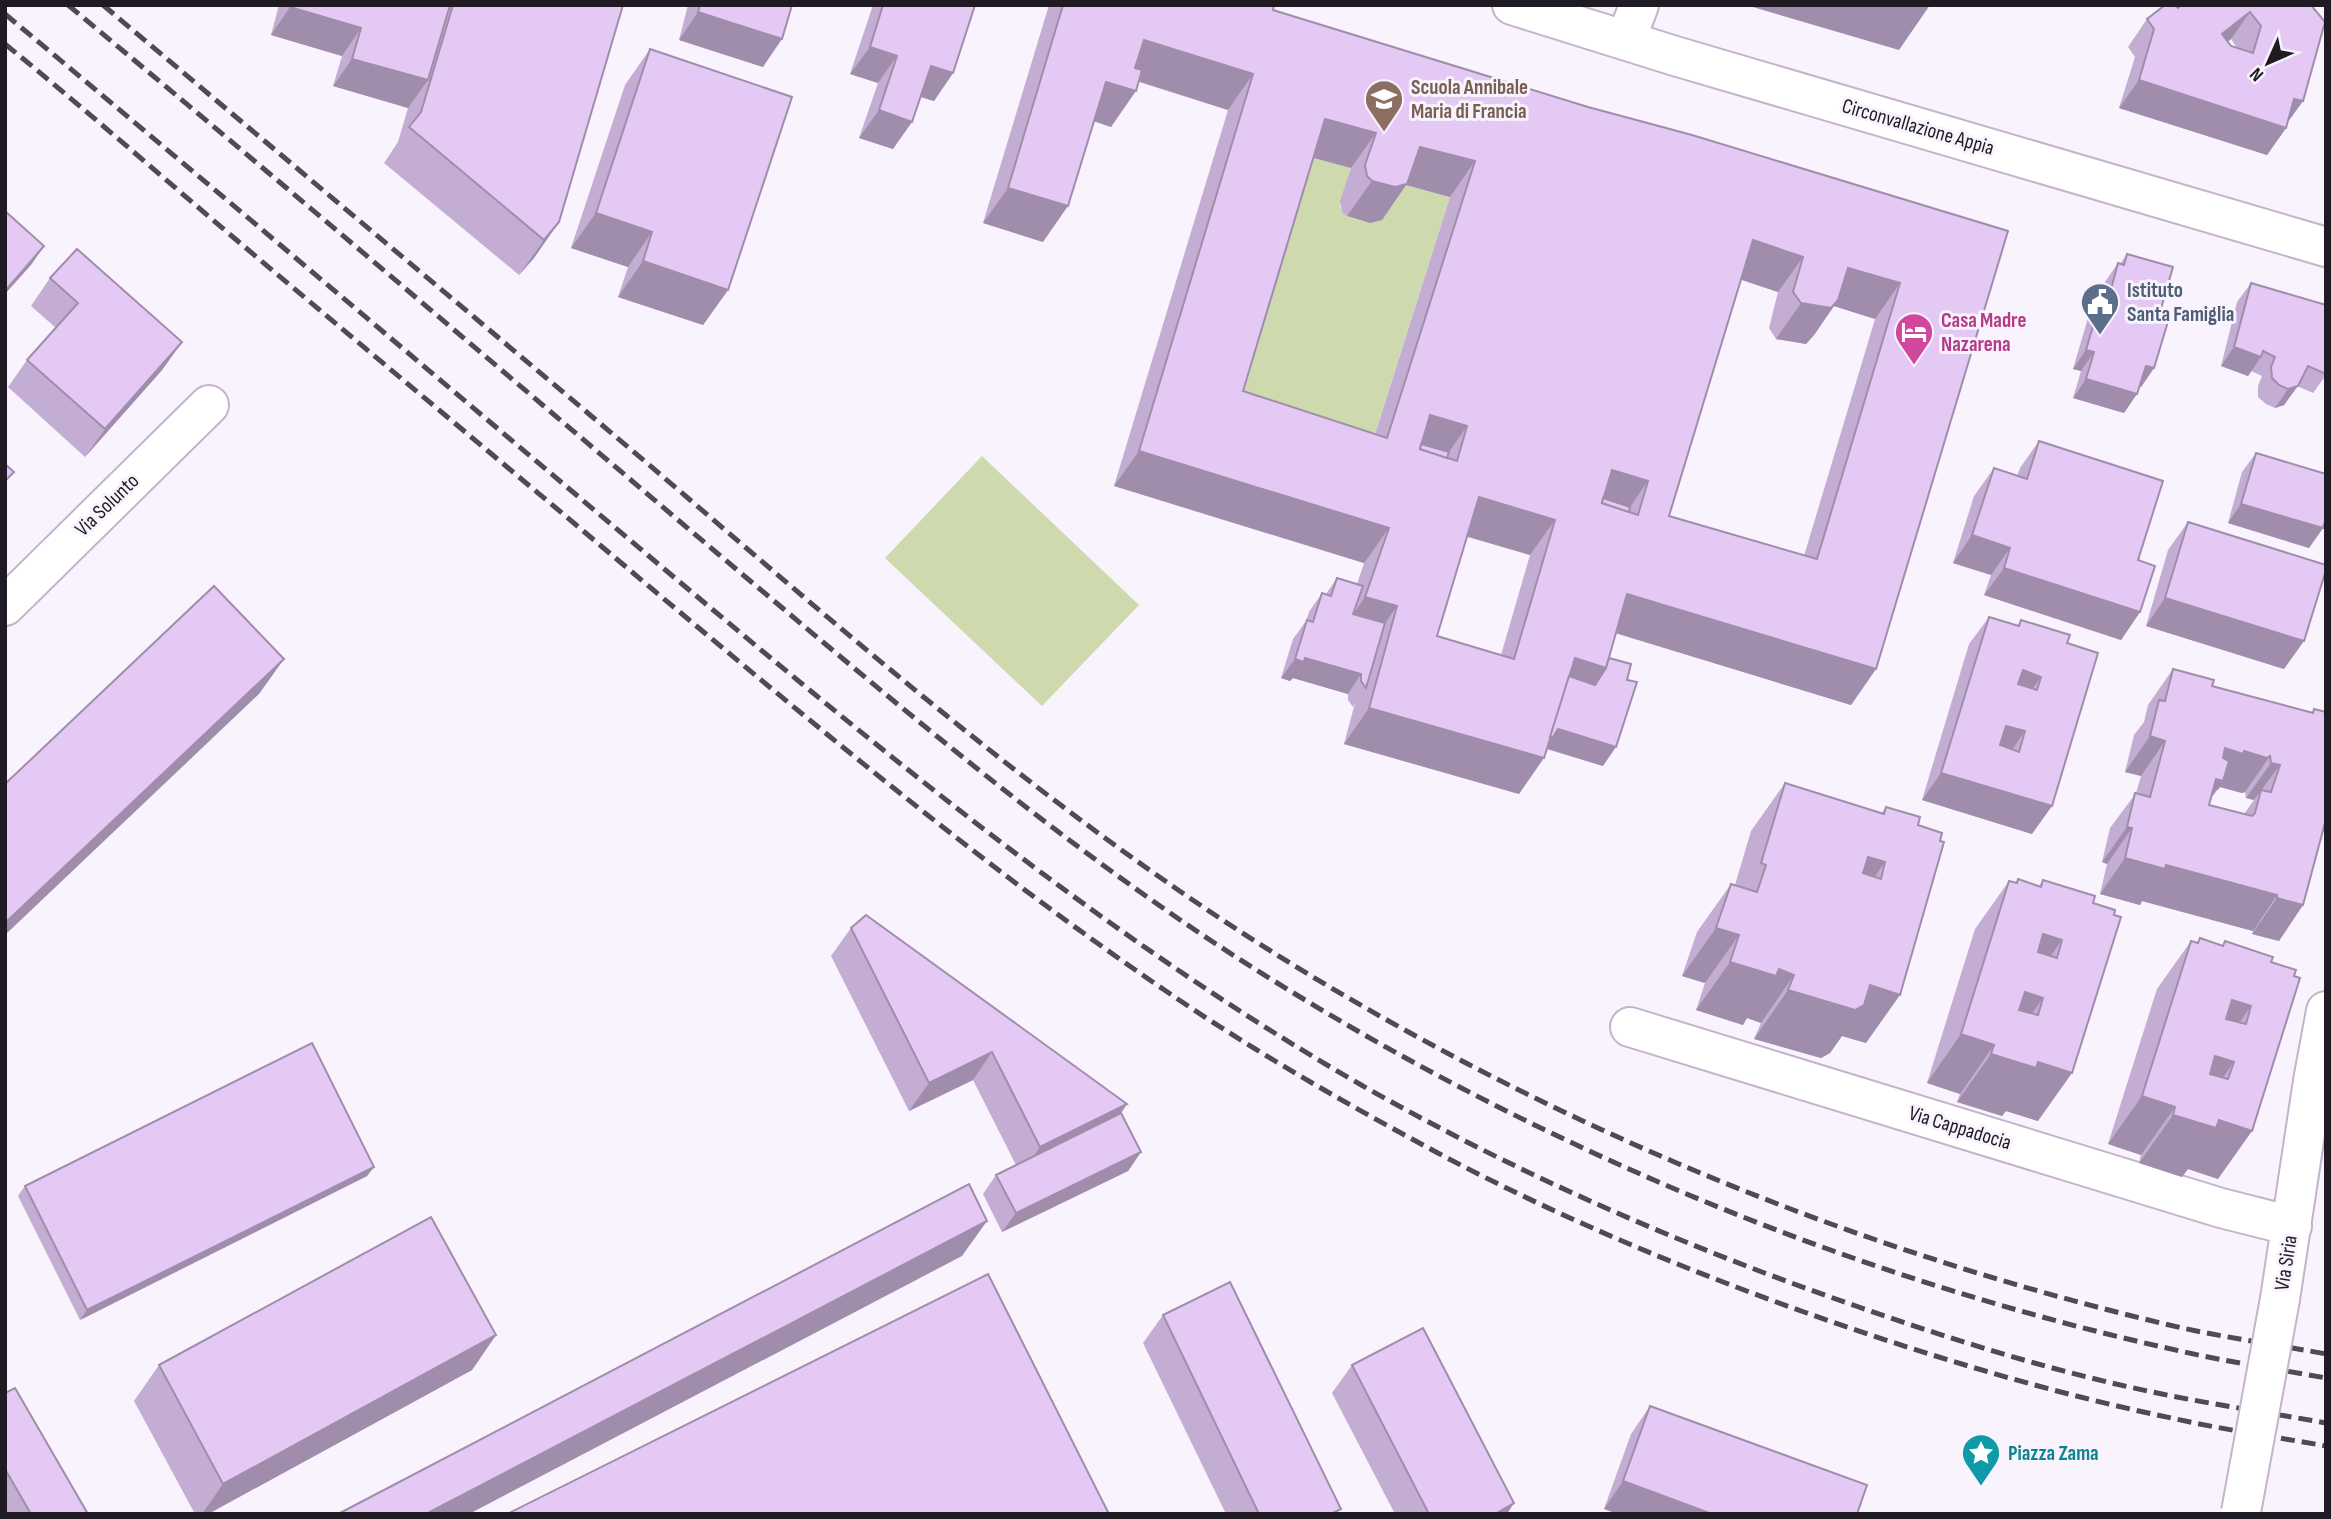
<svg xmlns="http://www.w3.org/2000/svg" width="2331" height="1519" font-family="'Sofia Sans Condensed',sans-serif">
	<rect width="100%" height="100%" fill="#f9f3fd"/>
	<!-- green -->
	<g fill="#cedaae">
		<path d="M1300 154 1351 168 1340 207C1345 216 1349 217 1358 220 1389 229 1388 206 1395 182L1450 197 1362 474 1218 427Z"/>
		<path d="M982 456 1139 605 1042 706 885 558Z"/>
	</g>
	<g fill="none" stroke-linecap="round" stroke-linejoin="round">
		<!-- minor casing -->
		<g stroke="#c3b4cc" stroke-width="42">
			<g id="minor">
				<path d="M1512 5 1675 56 2326 247"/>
				<path d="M1626 40 1639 5"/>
				<path d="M5 606 209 405"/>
				<path d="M1630 1027 2221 1208 2292 1226"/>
				<path d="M2280 1299 2313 1081 2326 1011"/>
			</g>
		</g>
		<!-- minor -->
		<use href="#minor" stroke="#fff" stroke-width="38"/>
		<!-- rail -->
		<g stroke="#504a53" stroke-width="5" stroke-dasharray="14 7" stroke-linecap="butt">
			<path d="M68 5C286 186 501 370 717 553 879 689 1039 827 1216 944 1508 1135 1839 1276 2180 1351 2228 1362 2277 1369 2326 1378"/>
			<path d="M103 5C289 162 476 318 661 475 862 647 1064 824 1290 963 1565 1132 1867 1255 2182 1328 2229 1338 2278 1345 2326 1354"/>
			<path d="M5 14C215 189 422 365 631 541 864 737 1098 934 1363 1086 1520 1175 1685 1247 1856 1306 1956 1341 2058 1373 2162 1394 2216 1405 2271 1413 2326 1423"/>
			<path d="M5 44C80 105 153 169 227 232 368 351 510 469 651 588 817 727 984 867 1163 989 1250 1049 1343 1102 1436 1152 1554 1215 1678 1267 1804 1312 1925 1355 2050 1393 2176 1419 2225 1430 2276 1437 2326 1446"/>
		</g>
		<!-- minor-bridge casing -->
		<g stroke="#c3b4cc" stroke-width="42" stroke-linecap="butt">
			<path id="minor-bridge" d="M2241 1512 2280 1299"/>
		</g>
		<!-- minor-bridge -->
		<use href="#minor-bridge" stroke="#fff" stroke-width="38"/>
	</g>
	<!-- wall -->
	<g fill="#c4add2" fill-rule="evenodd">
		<path d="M279 5H623L559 222 534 258 519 275 384 163 398 142 408 108 333 86 342 56 271 35Z"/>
		<path d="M688 5H792L763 67 679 40Z"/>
		<path d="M873 5H975L953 73 934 101 921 97 893 149 859 138 878 83 850 74Z"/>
		<path d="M1049 5H1274L1273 10 1588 107 2008 231 1876 669 1851 705 1616 633 1609 658 1603 766 1546 749 1519 794 1344 744 1355 703 1353 707 1348 700V694L1293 678 1290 681 1281 678 1293 639 1306 621 1309 612 1322 593 1326 594 1337 578 1357 584 1364 563 1114 486 1228 110 1139 82 1111 127 1094 121 1043 242 983 223ZM1313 158 1351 168 1340 201 1342 212 1347 216 1370 223 1382 220 1406 185 1450 197 1375 434 1243 391ZM1741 280 1778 292 1769 328 1776 339 1806 344 1814 335 1834 306 1875 319 1804 556 1669 516ZM1467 536 1530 555 1501 655 1437 636Z"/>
		<path d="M2311 5 2303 101 2288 122 2286 128 2267 155 2119 108 2135 57 2128 47 2147 19 2178 8ZM2231 39 2237 48 2231 46 2228 42Z"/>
		<path d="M650 49 728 290 703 325 618 297 628 267 571 248 625 85Z"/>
		<path d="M2127 254 2160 312 2154 368 2141 387H2139L2124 413 2073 398 2081 371 2073 369 2090 311 2102 293 2105 282 2118 263 2120 264Z"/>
		<path d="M50 278 182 342 162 370 85 457 8 387 27 360 56 328 31 306Z"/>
		<path d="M2251 283 2326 305V375L2313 393 2297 386 2284 405 2275 408 2266 404 2258 397V386L2262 376 2251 371 2248 376 2221 366 2237 302Z"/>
		<path d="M2039 441 2138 560 2140 612 2121 640 1984 595 1991 575 1953 563 1974 496 1994 468 2017 476 2020 468Z"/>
		<path d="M2256 453 2323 528 2309 548 2228 523 2242 472Z"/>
		<path d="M2188 522 2284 669 2146 626 2168 550Z"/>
		<path d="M1989 617 2017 626 2021 620 2067 643 2032 834 1922 800 1969 644Z"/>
		<path d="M2173 669 2212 686 2312 712 2314 709 2303 905 2279 941 2252 934 2253 931 2142 901 2140 905 2100 894 2107 864 2102 862 2110 828 2136 793 2141 776 2125 772 2134 735 2144 722 2148 705ZM2220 787 2242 793 2245 792 2246 798 2254 800 2244 814 2209 805 2211 798Z"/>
		<path d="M1785 783 1881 814 1886 807 1920 817 1866 1043 1842 1036 1830 1053 1821 1058 1754 1039 1761 1023 1747 1018 1743 1025 1696 1010 1705 983 1682 976 1697 932 1731 884 1735 885 1751 831Z"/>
		<path d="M2018 879 2039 886 2043 880 2095 896 2038 1121 2006 1111 2002 1116 1957 1102 1960 1094 1927 1083 1975 929 2009 881 2015 883Z"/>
		<path d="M851 928 1127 1104 1121 1113 1141 1152 1128 1171 1002 1232 983 1194 996 1175 1016 1165 973 1080 909 1111 831 956Z"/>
		<path d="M2200 938 2222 946 2225 941 2273 957 2218 1179 2188 1169 2182 1177 2139 1163 2141 1155 2108 1144 2157 989 2191 941 2197 943Z"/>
		<path d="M374 1167 367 1176 80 1320 18 1196 25 1186Z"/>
		<path d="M1163 1315 1338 1514H1226L1143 1343Z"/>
		<path d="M496 1335 472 1370 208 1514H195L134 1401 159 1365Z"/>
		<path d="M1352 1365 1507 1514H1395L1332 1393Z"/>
		<path d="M5 1393 88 1514H7L5 1511Z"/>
		<path d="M1650 1406 1867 1485 1604 1509 1631 1434Z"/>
	</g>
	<!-- shaded-wall -->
	<g fill="#a08dab">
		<path d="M1746 5H1930L1899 50Z"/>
		<path d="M290 7 361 28 342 56 271 35Z"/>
		<path d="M698 12 782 39 763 67 679 40Z"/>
		<path d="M2250 12 2231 39 2203 62 2222 34Z"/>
		<path d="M1144 40 1253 74 1228 110 1119 75Z"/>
		<path d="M870 47 897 56 878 83 850 74Z"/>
		<path d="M352 59 428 80 408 108 333 86Z"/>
		<path d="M931 66 953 73 934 101 911 94Z"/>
		<path d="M2139 80 2294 99 2303 101 2284 127 2286 128 2267 155 2119 108Z"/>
		<path d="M1106 82 1136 91 1111 127 1081 117Z"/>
		<path d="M879 110 912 122 893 149 859 138Z"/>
		<path d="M1325 119 1376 133 1351 168 1300 154Z"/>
		<path d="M1420 147 1475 161 1450 197 1406 185 1382 220 1370 223 1347 216 1372 181Z"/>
		<path d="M1008 188 1068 206 1043 242 983 223Z"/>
		<path d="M596 213 652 232 628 267 571 248Z"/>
		<path d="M559 222 534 258 519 275 544 240Z"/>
		<path d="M1753 240 1803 257 1778 292 1728 275Z"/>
		<path d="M44 246 31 265 5 294V291Z"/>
		<path d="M643 261 728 290 703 325 618 297Z"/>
		<path d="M1848 268 1900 283 1875 319 1834 306 1814 335 1806 344 1776 339 1801 303Z"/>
		<path d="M182 342 162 370 85 457 105 429Z"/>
		<path d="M2234 347 2261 357 2248 376 2221 366Z"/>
		<path d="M2086 350 2094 352 2081 371 2073 369Z"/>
		<path d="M2146 366 2154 368 2141 387 2132 385Z"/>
		<path d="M2086 379 2137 394 2124 413 2073 398Z"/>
		<path d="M2298 386 2284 405 2275 408 2288 389Z"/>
		<path d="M1430 415 1467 426 1442 462 1409 451Z"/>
		<path d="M1139 451 1389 528 1364 563 1114 486Z"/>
		<path d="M1612 470 1648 481 1624 516 1594 496Z"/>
		<path d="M1479 497 1555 520 1530 555 1454 533Z"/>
		<path d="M2241 504 2323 528 2309 548 2228 523Z"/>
		<path d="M1972 535 2010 548 1991 575 1953 563Z"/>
		<path d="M2004 568 2140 612 2121 640 1984 595Z"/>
		<path d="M1627 594 1876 669 1851 705 1602 629Z"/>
		<path d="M1365 597 1397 606 1372 642 1340 633Z"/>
		<path d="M2165 598 2304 641 2284 669 2146 626Z"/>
		<path d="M1305 658 1361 674 1348 694 1293 678 1290 681 1281 678 1295 659Z"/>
		<path d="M1575 658 1606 668 1581 704 1563 674Z"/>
		<path d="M284 659 259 694 5 935V923Z"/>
		<path d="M2023 670 2041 677 2022 704 2003 698Z"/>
		<path d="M1369 708 1558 729 1616 747 1603 766 1545 748 1544 758 1519 794 1344 744Z"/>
		<path d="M2006 726 2025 731 2006 759 1987 754Z"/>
		<path d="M2150 736 2165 741 2141 776 2125 772Z"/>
		<path d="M2225 748 2270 756 2245 792 2242 793 2220 787 2218 790 2217 789 2198 817Z"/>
		<path d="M2271 763 2280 765 2254 800 2246 798Z"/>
		<path d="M1941 773 2052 806 2032 834 1922 800Z"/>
		<path d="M2127 827 2132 828 2107 864 2102 862Z"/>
		<path d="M1868 857 1885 862 1852 910Z"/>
		<path d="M2125 858 2166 865 2277 895 2253 931 2142 901 2140 905 2100 894Z"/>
		<path d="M2277 898 2303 905 2279 941 2252 934Z"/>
		<path d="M1716 928 1739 935 1705 983 1682 976Z"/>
		<path d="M2043 934 2062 940 2028 988Z"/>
		<path d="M1730 962 1779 969 1794 975 1761 1023 1747 1018 1743 1025 1696 1010Z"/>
		<path d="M1870 985 1900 995 1866 1043 1842 1036 1830 1053 1821 1058 1754 1039 1788 990Z"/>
		<path d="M2025 992 2043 998 2009 1046Z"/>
		<path d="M2232 1000 2251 1006 2217 1054Z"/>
		<path d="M1961 1034 1994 1045 1960 1094 1927 1083Z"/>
		<path d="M992 1052 973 1080 909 1111 929 1083Z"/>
		<path d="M1991 1054 2038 1062 2072 1073 2038 1121 2006 1111 2002 1116 1957 1102Z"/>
		<path d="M2215 1056 2234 1062 2200 1110Z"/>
		<path d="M2142 1096 2175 1107 2141 1155 2108 1144Z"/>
		<path d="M1127 1104 1108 1132 1021 1175 1040 1147Z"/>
		<path d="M2173 1115 2219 1120 2252 1131 2218 1179 2188 1169 2182 1177 2139 1163Z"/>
		<path d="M1141 1152 1128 1171 1002 1232 1016 1213Z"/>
		<path d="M374 1167 367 1176 80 1320 87 1310Z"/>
		<path d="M987 1221 962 1256 469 1514H426Z"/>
		<path d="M496 1335 472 1370 208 1514H202L223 1484Z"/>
		<path d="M1623 1481 1712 1514H1617L1604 1509Z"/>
		<path d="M1514 1503 1507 1514H1495Z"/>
	</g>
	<!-- building -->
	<g fill="#e4c9f4" stroke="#a08dab" stroke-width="2" fill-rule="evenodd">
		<path d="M291 5H450L428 80 352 59 361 28 290 7Z"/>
		<path d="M453 5H623L559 222 544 240 409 127 421 112Z"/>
		<path d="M700 5H792L782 39 698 12Z"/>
		<path d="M883 5H975L953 73 931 66 912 122 879 110 897 56 870 47Z"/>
		<path d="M1063 5H1274L1273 10 1588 107 1692 135 2008 231 1876 669 1627 594 1606 668 1575 658 1544 758 1369 708 1397 606 1365 597 1389 528 1139 451 1253 74 1144 40 1135 68 1142 70 1136 91 1106 82 1068 206 1008 188ZM1325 119 1376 133 1365 165 1367 176 1372 181 1395 187 1407 184 1420 147 1475 161 1387 438 1243 391ZM1753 240 1803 257 1793 292 1801 303 1831 308 1838 300 1848 268 1900 283 1817 559 1669 516ZM1430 415 1467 426 1457 461 1420 449ZM1612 470 1648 481 1638 515 1602 503ZM1479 497 1555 520 1514 659 1437 636Z"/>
		<path d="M2165 5H2175L2178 8 2182 5H2311L2325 22 2303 101 2294 99 2286 128 2139 80 2154 29 2147 19ZM2250 12 2261 26 2253 53 2231 46 2222 34Z"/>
		<path d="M650 49 792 97 728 290 643 261 652 232 596 213Z"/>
		<path d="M5 211 44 246 5 291Z"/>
		<path d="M77 249 182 342 105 429 27 360 78 303 50 278Z"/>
		<path d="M2127 254 2173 267 2160 312 2170 315 2154 368 2146 366 2137 394 2086 379 2094 352 2086 350 2103 292 2110 293 2118 263 2124 265Z"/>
		<path d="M2251 283 2326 305V374L2308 366 2298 386 2288 389 2279 385 2272 378 2271 367 2275 357 2263 351 2261 357 2234 347Z"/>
		<path d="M2039 441 2163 481 2138 560 2155 566 2140 612 2004 568 2010 548 1972 535 1994 468 2027 479Z"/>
		<path d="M1421 444 1449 452 1447 458 1420 449Z"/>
		<path d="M2256 453 2326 474V518L2323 528 2241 504Z"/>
		<path d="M5 464 14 472 5 481Z"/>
		<path d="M1603 498 1630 507 1629 512 1602 503Z"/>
		<path d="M2188 522 2326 565V570L2304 641 2165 598Z"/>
		<path d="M1337 578 1363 586 1353 614 1385 623 1366 688 1361 681V674L1305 658 1304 662 1295 659 1307 620 1313 622 1322 593 1331 596Z"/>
		<path d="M214 586 284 659 5 923V784Z"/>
		<path d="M1989 617 2019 626 2021 620 2070 635 2067 643 2098 653 2052 806 1941 773ZM2023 670 2041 677 2037 690 2018 684ZM2006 726 2025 731 2019 752 2000 745Z"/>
		<path d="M1609 658 1631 664 1627 680 1637 682 1616 747 1558 729 1553 737H1550L1569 676 1595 685 1606 668Z"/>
		<path d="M2173 669 2214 680 2212 686 2313 713 2314 709 2326 712V819L2303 905 2277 898V895L2166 865 2165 869 2125 858 2132 828 2127 827 2135 793 2150 797 2165 741 2150 736 2159 700 2165 701ZM2225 748 2243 754 2244 751 2267 758 2270 756 2271 763 2280 765 2271 792 2261 790 2255 813 2252 816 2209 805 2216 779 2223 781 2229 761 2223 758Z"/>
		<path d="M1785 783 1884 814 1886 807 1920 817 1918 825 1942 833 1940 841 1944 842 1900 995 1870 985 1864 1005 1855 1010 1788 990 1794 975 1779 969 1776 976 1730 962 1739 935 1716 928 1731 884 1757 892 1766 865 1761 863ZM1868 857 1885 862 1881 879 1863 873Z"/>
		<path d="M2018 879 2041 887 2043 880 2095 896 2093 903 2115 910 2114 915 2121 917 2072 1073 2038 1062 2036 1068 1991 1054 1994 1045 1961 1034 2009 881 2017 883ZM2043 934 2062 940 2057 958 2038 952ZM2025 992 2043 998 2038 1015 2019 1010Z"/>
		<path d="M866 915 1127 1104 1040 1147 992 1052 929 1083 851 928Z"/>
		<path d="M2200 938 2223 946 2225 941 2273 957 2271 962 2296 970 2294 976 2300 978 2252 1131 2219 1120 2216 1128 2173 1115 2175 1107 2142 1096 2191 941 2198 943ZM2232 1000 2251 1006 2246 1024 2226 1019ZM2215 1056 2234 1062 2228 1079 2210 1074Z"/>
		<path d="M312 1043 374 1167 87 1310 25 1186Z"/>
		<path d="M1121 1113 1141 1152 1016 1213 996 1175Z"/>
		<path d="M969 1184 987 1221 426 1514H338Z"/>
		<path d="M431 1217 496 1335 223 1484 159 1365Z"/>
		<path d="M988 1274 1109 1514H507Z"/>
		<path d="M1230 1282 1341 1509 1331 1514H1259L1163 1315Z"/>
		<path d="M1423 1328 1514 1503 1495 1514H1429L1352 1365Z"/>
		<path d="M15 1388 88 1514H31L5 1469V1393Z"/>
		<path d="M1650 1406 1867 1485 1857 1514H1712L1623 1481Z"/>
	</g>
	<!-- icons -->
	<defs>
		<g id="school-pin" transform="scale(2.0125)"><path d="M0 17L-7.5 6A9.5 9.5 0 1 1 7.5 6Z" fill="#8d6e63" stroke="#f9f3fd"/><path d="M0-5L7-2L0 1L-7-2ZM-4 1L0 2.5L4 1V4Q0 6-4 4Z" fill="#fff"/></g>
		<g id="civic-pin" transform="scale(2.0125)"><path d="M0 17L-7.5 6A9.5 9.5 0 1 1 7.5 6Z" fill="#5c6f8a" stroke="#f9f3fd"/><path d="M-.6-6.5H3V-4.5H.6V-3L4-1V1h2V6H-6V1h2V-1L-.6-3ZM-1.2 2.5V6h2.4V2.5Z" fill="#fff"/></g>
		<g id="hotel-pin" transform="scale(2.0125)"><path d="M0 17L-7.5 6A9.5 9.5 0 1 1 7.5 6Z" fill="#d1479c" stroke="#f9f3fd"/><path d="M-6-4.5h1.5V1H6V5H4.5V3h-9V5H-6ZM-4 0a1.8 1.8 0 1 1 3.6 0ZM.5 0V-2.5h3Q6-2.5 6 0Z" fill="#fff"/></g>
		<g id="sight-pin" transform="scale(2.0125)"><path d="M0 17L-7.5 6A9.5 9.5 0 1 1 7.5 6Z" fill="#0f9aa8" stroke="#f9f3fd"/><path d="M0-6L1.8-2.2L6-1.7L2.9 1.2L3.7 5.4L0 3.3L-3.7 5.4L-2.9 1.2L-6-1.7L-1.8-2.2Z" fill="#fff"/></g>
	</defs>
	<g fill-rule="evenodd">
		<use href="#school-pin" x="1384" y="99"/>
		<use href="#civic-pin" x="2100" y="302"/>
		<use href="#hotel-pin" x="1914" y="332"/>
		<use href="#sight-pin" x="1981" y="1453"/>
	</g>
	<g text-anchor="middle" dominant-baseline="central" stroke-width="6" stroke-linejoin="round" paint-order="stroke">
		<!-- education labels -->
		<g font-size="21" font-weight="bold" fill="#785e54" stroke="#f9f3fd" text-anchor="start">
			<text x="1411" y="87">Scuola Annibale<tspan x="1411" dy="24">Maria di Francia</tspan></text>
		</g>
		<!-- street labels -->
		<g font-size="21" fill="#201a23" stroke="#f9f3fd">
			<text transform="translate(1918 127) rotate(16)">Circonvallazione Appia</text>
			<text transform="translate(107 505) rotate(-44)">Via Solunto</text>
			<text transform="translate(1960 1128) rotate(17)">Via Cappadocia</text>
			<text transform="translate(2286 1263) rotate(-81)">Via Siria</text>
		</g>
		<!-- service labels -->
		<g font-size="21" font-weight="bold" fill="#4e5e75" stroke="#f9f3fd" text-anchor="start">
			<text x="2127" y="290">Istituto<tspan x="2127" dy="24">Santa Famiglia</tspan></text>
		</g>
		<!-- hotel labels -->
		<g font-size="21" font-weight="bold" fill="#b23c85" stroke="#f9f3fd" text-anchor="start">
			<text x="1941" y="320">Casa Madre<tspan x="1941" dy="24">Nazarena</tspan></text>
		</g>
		<!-- culture labels -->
		<g font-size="21" font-weight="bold" fill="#0d838f" stroke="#f9f3fd" text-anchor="start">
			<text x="2008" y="1453">Piazza Zama</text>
		</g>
	</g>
	<!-- border -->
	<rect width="2331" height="1519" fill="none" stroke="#201a23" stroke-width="14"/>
	<!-- north arrow -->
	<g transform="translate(2268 63) rotate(225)" stroke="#f9f3fd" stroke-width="5" paint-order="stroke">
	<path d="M0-5L12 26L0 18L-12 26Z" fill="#201a23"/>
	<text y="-10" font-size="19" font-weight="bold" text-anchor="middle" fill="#201a23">N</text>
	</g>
</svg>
